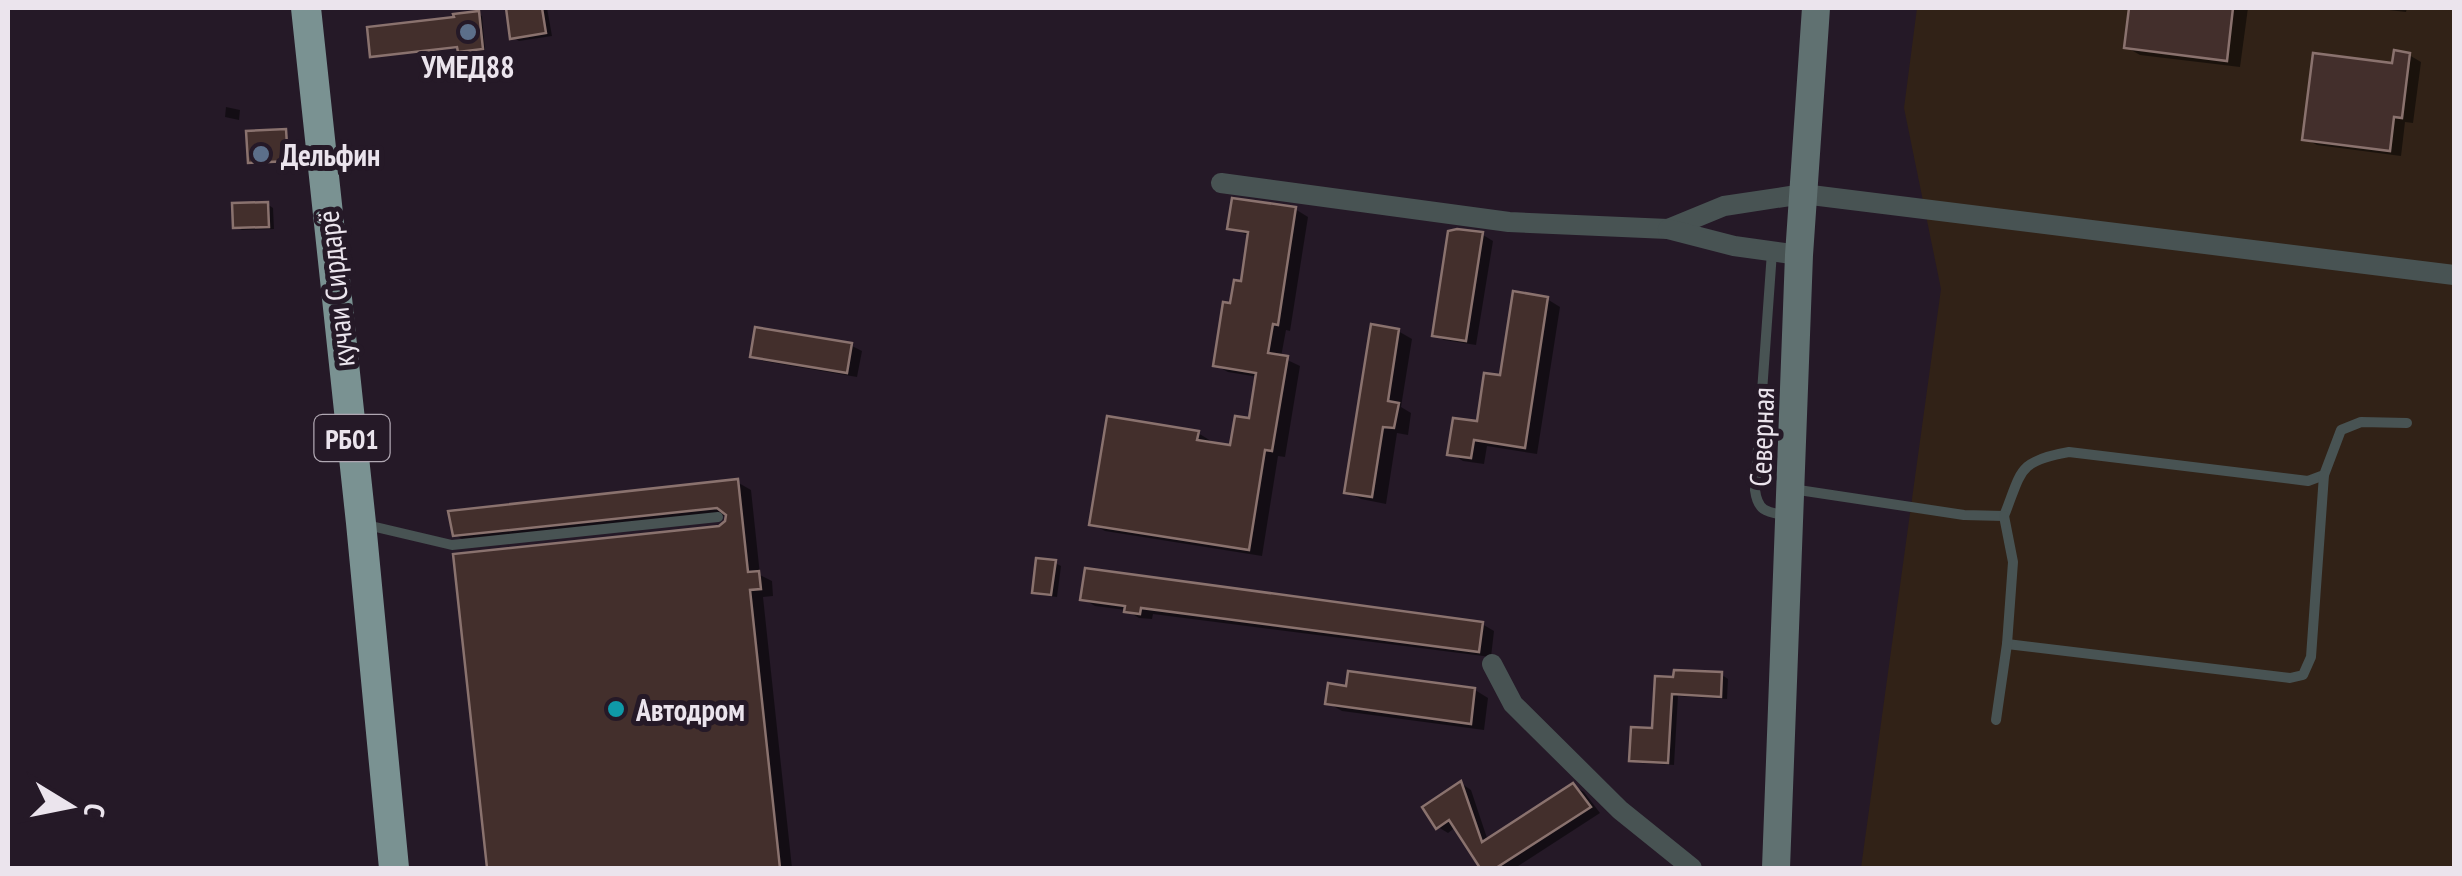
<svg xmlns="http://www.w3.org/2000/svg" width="2462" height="876" font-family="'PT Sans Narrow',sans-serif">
	<rect width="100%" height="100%" fill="#251927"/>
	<!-- industrial -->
	<path fill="#312217" d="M1917 8H2454V868H1861L1941 289 1904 108Z"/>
	<!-- shadow -->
	<g fill="#0007">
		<path d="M508 8H547L552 36 519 41 512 37Z"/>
		<path d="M2131 8H2248L2240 67 2140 55 2126 47Z"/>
		<path d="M2372 8H2407L2406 12Z"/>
		<path d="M478 14 482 16 485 50 463 52 460 48 373 55 456 20Z"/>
		<path d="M2409 55 2421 62 2413 123 2405 122 2401 156 2317 145 2305 139Z"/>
		<path d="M226 107 240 110 239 120 225 117Z"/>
		<path d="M267 204 273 208 274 229 242 230 236 227Z"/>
		<path d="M1295 209 1308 217 1290 331 1286 330 1281 357 1300 366 1285 457 1278 456 1262 556 1105 531 1092 524 1198 433 1211 441 1210 444 1232 448 1251 421 1258 377 1228 372 1215 365 1243 284 1250 236 1230 228Z"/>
		<path d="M1457 231 1483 235 1493 241 1476 345 1444 340 1434 335Z"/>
		<path d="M1547 299 1560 307 1537 454 1487 446 1484 464 1463 461 1450 453 1479 424Z"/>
		<path d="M1398 331 1412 339 1401 407 1411 413 1408 435 1397 433 1386 504 1361 499 1347 492Z"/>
		<path d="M852 346 862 351 857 377 763 361 753 356Z"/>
		<path d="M737 482 751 490 760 575 772 581 773 596 763 597 792 868H489L455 556 720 528 728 523 729 515 469 543 455 535Z"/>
		<path d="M1055 563 1061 566 1057 597 1041 595 1035 591Z"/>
		<path d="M1083 599 1482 624 1494 631 1491 657 1153 614 1152 619 1139 618 1126 610 1095 606Z"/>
		<path d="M1722 675 1728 679 1727 699 1678 696 1674 765 1638 763 1632 760 1654 731 1675 679Z"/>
		<path d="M1475 690 1488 698 1484 730 1342 711 1328 703Z"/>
		<path d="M1462 784 1471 790 1488 841 1574 786 1584 792 1600 813 1515 868H1483L1456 827 1448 833 1438 827Z"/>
	</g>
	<!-- building -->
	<g fill="#432f2c" stroke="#8a726e" stroke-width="2.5">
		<path d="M506 8H542L546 33 510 39Z"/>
		<path d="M2129 8H2233L2227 61 2124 48Z"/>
		<path d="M479 11 483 49 458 52 457 47 370 57 367 27 454 17 453 14Z"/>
		<path d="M2394 50 2410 53 2402 118 2394 117 2390 151 2302 140 2313 53 2392 63Z"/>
		<path d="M286 129 288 161 248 163 246 131Z"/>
		<path d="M1232 198 1296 207 1278 325 1273 324 1268 353 1288 356 1272 451 1265 450 1249 550 1089 525 1107 416 1199 431 1197 440 1230 445 1235 416 1249 418 1256 373 1213 366 1223 302 1230 303 1234 280 1241 281 1248 232 1227 229Z"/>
		<path d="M268 202 269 227 233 228 232 203Z"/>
		<path d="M1457 229 1483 232 1466 341 1432 336 1448 231Z"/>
		<path d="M1513 291 1548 297 1525 448 1474 440 1471 458 1447 455 1453 418 1477 421 1484 373 1500 375Z"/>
		<path d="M1371 324 1399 329 1388 401 1399 403 1394 428 1383 427 1372 497 1344 493Z"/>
		<path d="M755 327 852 343 847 373 750 357Z"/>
		<path d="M738 479 748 572 759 571 761 589 750 590 780 868H487L453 554 719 526 725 521 726 515 717 508 453 536 448 511Z"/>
		<path d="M1036 558 1056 560 1051 595 1032 593Z"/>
		<path d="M1085 568 1483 622 1479 652 1141 608 1140 614 1124 612 1125 606 1080 600Z"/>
		<path d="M1674 670 1722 672 1721 697 1672 694 1668 763 1629 761 1631 727 1652 728 1655 676 1673 677Z"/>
		<path d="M1348 671 1475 688 1471 724 1325 704 1328 683 1346 686Z"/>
		<path d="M1461 781 1482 842 1573 783 1591 807 1496 868H1480L1449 820 1436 829 1422 807Z"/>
	</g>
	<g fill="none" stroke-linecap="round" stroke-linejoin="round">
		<!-- service -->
		<g stroke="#485353" stroke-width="10">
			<path d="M1772 252 1755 490C1758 513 1768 512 1789 516"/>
			<path d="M1792 489 1964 515 2004 516C2022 471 2017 461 2069 452L2308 481 2324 475 2341 430 2361 422 2407 423"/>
			<path d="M367 525 452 545 718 517"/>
			<path d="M2007 644 2290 678 2303 675 2311 657 2324 475"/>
			<path d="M1996 720 2007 644 2013 562 2004 516"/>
		</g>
		<!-- minor -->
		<g stroke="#485353" stroke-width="20">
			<path d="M1221 183 1509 222 1668 229 1724 206 1803 194 2454 275"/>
			<path d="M1668 229 1734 246 1799 255"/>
			<path d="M1492 664 1513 704 1620 810 1692 868"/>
		</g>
		<!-- secondary -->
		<path stroke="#607171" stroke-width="28" d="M1776 868 1799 255 1816 8"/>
		<!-- trunk -->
		<path stroke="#7a9292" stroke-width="30" d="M306 8 361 523 394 868"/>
	</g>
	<!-- markers -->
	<g fill="#5c6f8a" stroke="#251927" stroke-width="4">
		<circle cx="468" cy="32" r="10"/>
		<circle cx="261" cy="154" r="10"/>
	</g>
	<circle fill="#0f9aa8" stroke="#251927" stroke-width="4" cx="616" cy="709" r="10"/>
	<g text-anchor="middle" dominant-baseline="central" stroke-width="10" stroke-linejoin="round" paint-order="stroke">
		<!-- shield labels -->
		<rect fill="#251927" stroke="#b0a7b2" stroke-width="2.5" x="314.5" y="415" width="75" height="46" rx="8"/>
		<g font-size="28" font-weight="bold" fill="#ebe4ed">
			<text x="352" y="438">РБ01</text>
		</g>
		<!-- poi labels -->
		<g font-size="30" font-weight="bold" fill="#ebe4ed" stroke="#251927" text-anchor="start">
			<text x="468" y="66" text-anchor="middle">УМЕД88</text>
			<text x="281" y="154">Дельфин</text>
			<text x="636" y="709">Автодром</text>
		</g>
		<!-- street labels -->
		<g font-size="30" fill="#ebe4ed" stroke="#251927">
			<text transform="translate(335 289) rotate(-96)">кучаи Сирдарё</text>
			<text transform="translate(1761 437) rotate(-88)">Северная</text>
		</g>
	</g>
	<!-- border -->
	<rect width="2462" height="876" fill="none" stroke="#ebe4ed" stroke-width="20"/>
	<!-- north arrow -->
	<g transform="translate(70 806) rotate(100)" stroke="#251927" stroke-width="8" paint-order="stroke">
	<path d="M0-8L18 38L0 25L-18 38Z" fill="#ebe4ed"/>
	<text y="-15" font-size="28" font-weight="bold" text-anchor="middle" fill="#ebe4ed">С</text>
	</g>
</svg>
